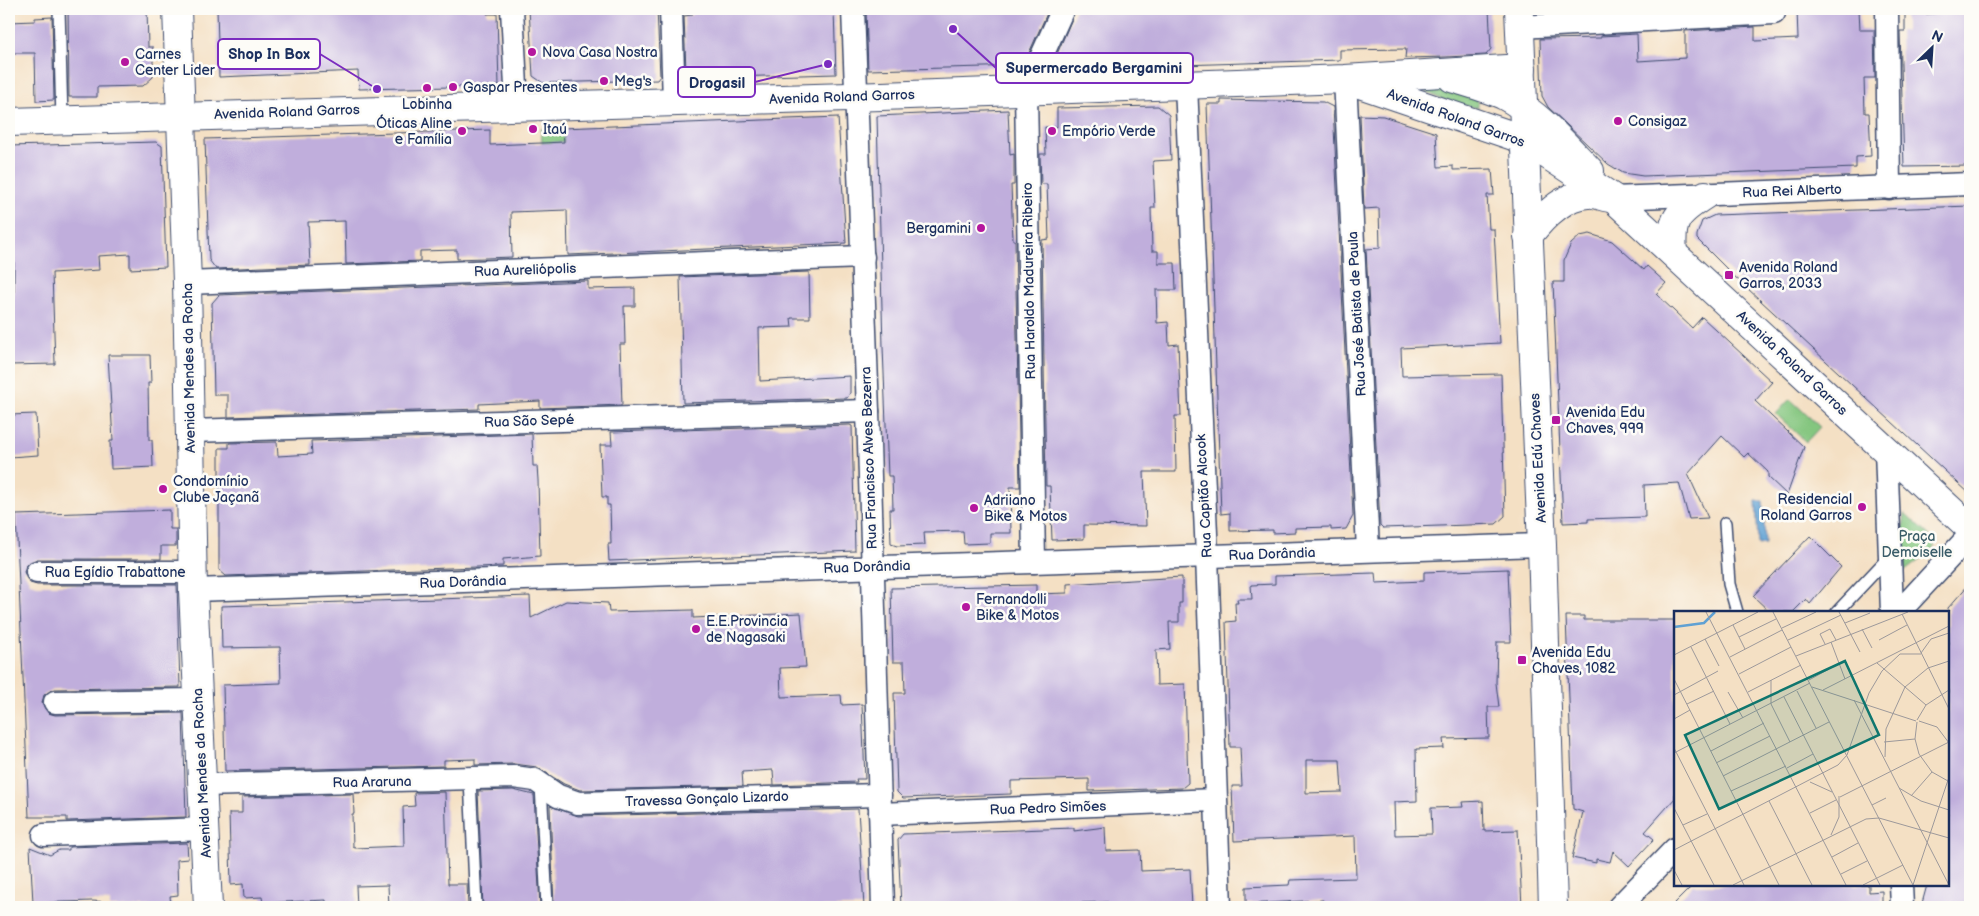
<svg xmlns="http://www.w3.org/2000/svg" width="1979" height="916" font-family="'Balsamiq Sans',sans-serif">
	<rect width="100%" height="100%" fill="#fdfcf7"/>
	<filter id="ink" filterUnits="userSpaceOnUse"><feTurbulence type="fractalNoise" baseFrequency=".02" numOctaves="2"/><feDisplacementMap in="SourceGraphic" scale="10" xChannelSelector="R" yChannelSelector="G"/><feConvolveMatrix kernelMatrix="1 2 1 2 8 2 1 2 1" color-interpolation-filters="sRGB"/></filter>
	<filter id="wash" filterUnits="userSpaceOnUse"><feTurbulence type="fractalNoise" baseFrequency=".0096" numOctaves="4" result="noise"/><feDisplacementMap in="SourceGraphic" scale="20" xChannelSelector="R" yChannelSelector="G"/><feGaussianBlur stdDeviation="1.12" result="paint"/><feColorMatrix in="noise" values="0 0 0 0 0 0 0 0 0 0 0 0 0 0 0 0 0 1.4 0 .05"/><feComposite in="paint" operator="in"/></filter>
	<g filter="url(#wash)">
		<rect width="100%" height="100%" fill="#f4e0c4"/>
		<!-- green -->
		<g fill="#84c67f" stroke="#507a6e">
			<path d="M1419 84 1438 86 1477 99 1478 108C1457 104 1434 101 1419 84Z"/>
			<path d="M563 128 564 142 542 143 541 129Z"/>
			<path d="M1790 399 1820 427 1806 442 1776 414Z"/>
			<path d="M1905 513 1935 541 1934 549 1905 571 1899 568Z"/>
		</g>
		<!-- water -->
		<path fill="#60a1d3" stroke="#3e6898" d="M1756 501H1763L1765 544 1758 545Z"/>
		<g id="blocks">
			<!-- building -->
			<g fill="#c0aedc" fill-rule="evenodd">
				<path d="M68 9H147L148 47H153V77L143 86 97 87V97H69Z"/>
				<path d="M217 9H487V14H497L499 86 359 89 358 71 219 77Z"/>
				<path d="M529 9H657L660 76 657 80 543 83 533 76Z"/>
				<path d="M692 9H834L836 74 694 78 686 72 684 16 692 15Z"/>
				<path d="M866 9H1049L1023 66 868 70Z"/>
				<path d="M1076 9H1489L1491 49 1486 55 1446 57 1405 58 1406 49 1340 50V60L1054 69 1056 66H1052Z"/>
				<path d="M1797 9H1859L1860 30H1874L1875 78H1864L1865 113H1869L1871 156 1856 157V168L1643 176 1623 173 1608 164 1548 107 1542 96 1540 39 1601 38V36L1637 34 1638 61 1685 58V31L1755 27V41L1798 39Z"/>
				<path d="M1925 11V14L1970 12V166L1904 167 1900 31H1905V12Z"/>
				<path d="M52 17 54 100 36 101 35 53H9V22L35 21V18Z"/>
				<path d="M1221 100 1323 102 1333 107 1353 516 1346 529 1331 530V527L1295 528V532L1273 533V530L1230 531V513L1221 514 1207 104H1221Z"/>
				<path d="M1158 106 1169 115 1171 160 1153 161 1155 208H1151L1152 251H1158V263H1175L1176 290H1156L1157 323 1168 322 1169 345 1178 344 1181 416H1175L1176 472H1144L1146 526 1084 525V539L1052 540 1050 486H1046L1042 240 1049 239 1047 184H1041L1040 154H1046L1045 127H1057V108Z"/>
				<path d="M1008 110 1010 155 1014 154V185H1011L1013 240H1015L1020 487H1010L1011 533H990V543L964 544 963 531 924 532 925 545 897 546 891 544 890 509H893L892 476H888L883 347 877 116Z"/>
				<path d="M1360 115 1383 116 1436 133 1438 167 1453 166V170L1492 169 1494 195H1487L1489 229H1494L1500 343 1401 348 1402 376 1501 374 1505 516 1496 524 1383 528 1380 525 1366 249 1380 248 1379 208 1364 209Z"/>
				<path d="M838 117 846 243 568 255 567 210 511 212 512 257 457 259V250L420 251V261L346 264 345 221 308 222 310 265 216 269 209 260 205 139 490 130V145L542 143 564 142 563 128Z"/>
				<path d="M156 142 162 146 166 267 130 269V254L98 256 99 270 52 273 55 364 9 365V297H14V251H9V146Z"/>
				<path d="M1970 206V494L1734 276 1697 239V235L1702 221 1715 215Z"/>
				<path d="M1590 234 1612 241 1644 270 1647 266 1666 283 1656 294 1692 328 1702 317 1772 382 1755 401 1804 447 1787 495 1768 477V472L1748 453 1744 457 1722 436 1688 474 1708 518 1689 519 1679 483 1644 485 1645 517 1588 519V522L1563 523 1553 282H1564V260L1571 244 1580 236Z"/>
				<path d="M809 272 810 318H791L792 327 759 328 760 381 850 376V393L847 398 683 403 680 277Z"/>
				<path d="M588 281V289L635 288V306H624L625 344H620L622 405 540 408V401L479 404V409L228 417V395H214L212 303 219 295Z"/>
				<path d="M108 355H150L151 383H148L149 440H152L153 467 111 469 110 441H113Z"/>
				<path d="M36 414 38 455 10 457 9 415Z"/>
				<path d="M850 425 852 426 855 551 609 561 608 544H611L610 505H607V497H602L600 445H612L611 432Z"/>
				<path d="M532 434 533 466H537L538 480 540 556 503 559V566L477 567 226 576 219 570V448H229V443L277 442 278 456 312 454 311 441Z"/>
				<path d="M170 510V529H176V546H161V559H37L26 565 24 572 30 583 37 585H177L180 687 55 689 44 695 42 703 48 713 55 715 183 713 186 817 67 821V817H29L16 515Z"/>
				<path d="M1810 536 1841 567 1810 604 1806 599 1793 612H1770L1753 596Z"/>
				<path d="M1508 569 1511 642H1497L1496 683 1499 707H1488L1489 738 1443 739 1444 748 1416 749 1417 801 1394 802 1395 835 1432 834 1431 808 1463 807 1462 802 1483 801 1484 831 1518 830 1522 907H1324L1323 900 1246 904V887L1289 885 1290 880 1356 878 1355 836 1234 841 1232 786H1242L1240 747H1230L1226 622 1236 621 1235 603H1238L1237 599H1252L1251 585 1275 584V576L1375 573 1376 583 1424 581V572ZM1306 760H1340L1342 792 1306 793Z"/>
				<path d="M1182 577V603H1179V622H1169L1170 649 1156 650 1157 685 1185 684 1188 783 1182 788 1089 791V779L1011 781V794L903 798 897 792 894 693H905L904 662H893L891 588 1036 585V594L1067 593V584Z"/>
				<path d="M1970 583V907H1921L1927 885H1948V608Z"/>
				<path d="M530 596 531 618 566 601 608 603 609 612 693 610V618L801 613 806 667 780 668 781 697 841 695 842 705 862 704 865 779H856L857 782 774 785 773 770 742 772 743 786 580 790 564 784 537 767 514 764 475 765V759L444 760V766L225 771 223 685 281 683 280 647 222 648 221 606Z"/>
				<path d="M1566 616H1584V620H1675V798L1645 832 1654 839 1629 866 1613 851 1610 862 1596 859V863L1572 858 1583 812 1573 809Z"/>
				<path d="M513 790 534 795 540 907H483L478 791Z"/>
				<path d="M445 792 448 884H467L468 907H389L388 885 356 886 357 907H326V900L263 903 262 897 244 898 243 884 231 885 229 813H242V797L353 794 354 814H352L353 847 355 848 404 846 403 807 415 806 414 793Z"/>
				<path d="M550 806 578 816 858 809 864 907H554Z"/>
				<path d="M1105 827 1106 851 1140 850 1141 871 1190 869 1192 907H1108V902L1076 903 1077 907H901L898 840 903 834 1074 828V831Z"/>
				<path d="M187 843 188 859 177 860 178 895 170 896 171 907H110V902L92 901 33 903 30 847 50 855 59 850H69V847Z"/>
				<path d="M1693 885H1869V892L1882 891V907H1671Z"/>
			</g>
		</g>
	</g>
	<g filter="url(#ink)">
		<use href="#blocks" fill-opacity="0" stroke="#3c4a6d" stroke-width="1"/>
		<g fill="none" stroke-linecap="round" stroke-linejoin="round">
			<!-- lane casing -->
			<g stroke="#3c4a6d" stroke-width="14">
				<g id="lane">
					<path d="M59 9 62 120"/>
					<path d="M1725 523 1729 584 1737 612"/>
					<path d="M1837 612 1889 557"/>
					<path d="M470 779 476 907"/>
					<path d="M541 784 547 907"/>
				</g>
			</g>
			<!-- street casing -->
			<g stroke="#3c4a6d" stroke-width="25">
				<g id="street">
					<path d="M512 9 517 106"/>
					<path d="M671 9 674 102"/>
					<path d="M853 9 868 411 883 907"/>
					<path d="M1887 9 1889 188"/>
					<path d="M1520 27 1774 13"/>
					<path d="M1345 79 1368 550"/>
					<path d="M1186 85 1207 556 1220 907"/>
					<path d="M1613 198 1970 184"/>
					<path d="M187 283 863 257"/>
					<path d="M190 431 868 411"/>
					<path d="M1886 449 1892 612"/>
					<path d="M1034 562 1026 91 1063 9"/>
					<path d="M37 572H193"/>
					<path d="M193 590 1542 545"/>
					<path d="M1899 612 1970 535"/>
					<path d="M55 702 198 700"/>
					<path d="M203 785 514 777 535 780 558 796 578 803 880 795"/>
					<path d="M880 814 1215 800"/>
					<path d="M44 835 205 829"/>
					<path d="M1901 885 1902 907"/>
					<path d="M1619 907 1675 849"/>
				</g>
			</g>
			<!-- secondary casing -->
			<g stroke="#3c4a6d" stroke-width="30">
				<g id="secondary">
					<path d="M177 9 187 283 193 590 208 907"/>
					<path d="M1519 9 1542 545 1553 907"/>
					<path d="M1452 78C1469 83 1487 88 1503 95 1538 113 1563 143 1590 171"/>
					<path d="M1354 82 1525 140 1613 198 1970 528"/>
					<path d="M9 122 882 96 1345 79 1522 68"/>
					<path d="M1528 236C1542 218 1563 195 1588 194 1596 193 1604 198 1612 198"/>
					<path d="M1673 253C1670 219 1677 213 1705 195"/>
				</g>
			</g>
			<!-- lane -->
			<use href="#lane" stroke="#fff" stroke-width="11"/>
			<!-- street -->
			<use href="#street" stroke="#fff" stroke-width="22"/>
			<!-- secondary -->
			<use href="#secondary" stroke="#fff" stroke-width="28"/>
		</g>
	</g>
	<!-- markers -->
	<g fill="#b5179e" stroke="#fdfcf7" stroke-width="2">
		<circle cx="532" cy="52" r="5"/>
		<circle cx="125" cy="62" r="5"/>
		<circle cx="604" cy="81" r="5"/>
		<circle cx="453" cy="87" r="5"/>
		<circle cx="427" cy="88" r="5"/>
		<circle cx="1618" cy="121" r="5"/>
		<circle cx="533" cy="129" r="5"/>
		<circle cx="462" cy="131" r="5"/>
		<circle cx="1052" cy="131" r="5"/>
		<circle cx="981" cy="228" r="5"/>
		<rect x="1724" y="270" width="10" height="10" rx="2.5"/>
		<rect x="1551" y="415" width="10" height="10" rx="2.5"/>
		<circle cx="163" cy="489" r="5"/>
		<circle cx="1862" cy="507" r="5"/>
		<circle cx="974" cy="508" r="5"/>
		<circle cx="966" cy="607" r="5"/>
		<circle cx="696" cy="629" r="5"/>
		<rect x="1517" y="655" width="10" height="10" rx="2.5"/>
	</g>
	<g text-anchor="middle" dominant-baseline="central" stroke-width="5" stroke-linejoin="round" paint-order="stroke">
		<!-- poi labels -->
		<g font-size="14" fill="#1b2f5e" stroke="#fdfcf7" text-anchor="start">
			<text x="542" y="52">Nova Casa Nostra</text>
			<text x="135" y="54">Carnes<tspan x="135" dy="16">Center Lider</tspan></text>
			<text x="614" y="81">Meg's</text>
			<text x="463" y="87">Gaspar Presentes</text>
			<text x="427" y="104" text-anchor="middle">Lobinha</text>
			<text x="1628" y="121">Consigaz</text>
			<text x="452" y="123" text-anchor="end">Óticas Aline<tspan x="452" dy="16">e Família</tspan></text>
			<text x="543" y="129">Itaú</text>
			<text x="1062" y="131">Empório Verde</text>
			<text x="971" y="228" text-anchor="end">Bergamini</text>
			<text x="1739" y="267">Avenida Roland<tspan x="1739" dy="16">Garros, 2033</tspan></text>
			<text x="1566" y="412">Avenida Edu<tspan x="1566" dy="16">Chaves, 999</tspan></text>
			<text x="173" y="481">Condomínio<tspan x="173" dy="16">Clube Jaçanã</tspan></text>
			<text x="1852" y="499" text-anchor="end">Residencial<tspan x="1852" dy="16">Roland Garros</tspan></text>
			<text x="984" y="500">Adriiano<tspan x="984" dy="16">Bike &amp; Motos</tspan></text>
			<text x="976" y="599">Fernandolli<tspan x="976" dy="16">Bike &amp; Motos</tspan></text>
			<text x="706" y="621">E.E.Provincia<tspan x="706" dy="16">de Nagasaki</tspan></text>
			<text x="1532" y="652">Avenida Edu<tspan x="1532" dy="16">Chaves, 1082</tspan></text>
		</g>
		<!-- street labels -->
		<g font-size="14" fill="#1b2f5e" stroke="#fdfcf7">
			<text transform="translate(842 97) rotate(-2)">Avenida Roland Garros</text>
			<text transform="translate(287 112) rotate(-2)">Avenida Roland Garros</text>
			<text transform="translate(1456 118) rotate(20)">Avenida Roland Garros</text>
			<text transform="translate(1792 191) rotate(-2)">Rua Rei Alberto</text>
			<text transform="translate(525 270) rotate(-2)">Rua Aureliópolis</text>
			<text transform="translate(1029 281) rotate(-91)">Rua Haroldo Madureira Ribeiro</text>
			<text transform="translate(1357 314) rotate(-93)">Rua José Batista de Paula</text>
			<text transform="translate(1792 363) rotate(43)">Avenida Roland Garros</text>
			<text transform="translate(189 368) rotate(-91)">Avenida Mendes da Rocha</text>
			<text transform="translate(529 421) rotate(-2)">Rua São Sepé</text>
			<text transform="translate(869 458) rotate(-92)">Rua Francisco Alves Bezerra</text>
			<text transform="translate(1538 458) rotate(-93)">Avenida Edú Chaves</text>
			<text transform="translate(1204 496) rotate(-93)">Rua Capitão Alcook</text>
			<text transform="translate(1272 554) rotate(-2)">Rua Dorândia</text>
			<text transform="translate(867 567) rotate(-2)">Rua Dorândia</text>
			<text x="115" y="572">Rua Egídio Trabattone</text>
			<text transform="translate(463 582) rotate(-2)">Rua Dorândia</text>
			<text transform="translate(202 773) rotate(-93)">Avenida Mendes da Rocha</text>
			<text transform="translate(372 782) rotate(-1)">Rua Araruna</text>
			<text transform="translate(707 799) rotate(-2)">Travessa Gonçalo Lizardo</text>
			<text transform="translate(1048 808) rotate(-2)">Rua Pedro Simões</text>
		</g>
		<!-- park labels -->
		<g font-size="14" fill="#3a5c68" stroke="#fdfcf7">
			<text x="1917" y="536">Praça<tspan x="1917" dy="16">Demoiselle</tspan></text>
		</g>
	</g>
	<!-- overview -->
	<g transform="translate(1674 611)">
		<rect width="275" height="275" fill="#f4e0c4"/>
		<path fill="none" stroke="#60a1d3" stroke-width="2.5" d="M0 16 30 12 41 1"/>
		<path fill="none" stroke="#9d999b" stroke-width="1" d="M32 1 172 274M99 1 239 274M165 1 186 41M228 3 275 98M171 12 196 2M59 14 71 38M108 17 142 1M188 18 198 37M65 26 102 8M31 28 45 55M114 29 167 4M205 29 233 14M157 31 171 68M151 33 146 23 156 18 162 29M17 36 56 113M247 42 257 28 275 22M0 44 84 1M122 45 234 1M56 46 108 19M203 52 252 94M65 63 117 36M0 68 105 274M97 69V93L116 131M135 69 155 58M138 76 242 110M149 79 275 15M123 80 142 117M54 81 69 107M74 81 127 54M0 84 44 60M110 86 206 274M180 89 275 274M13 93 40 80M0 108 16 99M243 109 252 94 275 79M245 110 263 116 275 132M243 111 241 128 245 143 258 161 274 170M210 131 241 128M0 137 70 274M37 140 90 112M0 142 136 72M211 146 212 118 231 76 254 57 275 50M42 152 96 125M113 157 139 143M49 165 155 111M136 171 158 181M225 177 247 190 275 199M57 180 112 155M237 185 258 161M166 186 275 131M95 190 138 274M198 194 212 187M0 197 40 274M136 202 162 189M9 214 33 203M157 224 165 206V185M0 239 164 154 173 144 195 82 208 60 226 43H247M158 246 184 232M0 259 8 274M167 263 193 250M59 274 192 208 205 207 275 227M189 274 229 254M239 274 275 166"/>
		<path fill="#0f766e" fill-opacity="0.15" stroke="#0f766e" stroke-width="2.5" d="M171 50 205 124 45 198 11 124Z"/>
		<rect width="275" height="275" fill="none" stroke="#1b2f5e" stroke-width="2.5"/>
	</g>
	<!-- callouts -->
	<path fill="none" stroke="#7b2cbf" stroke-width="2" d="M377 89L320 54M953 29L996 68M828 64L755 82"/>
	<g fill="#7b2cbf" stroke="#fdfcf7" stroke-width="2">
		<circle cx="377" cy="89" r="5"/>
		<circle cx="953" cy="29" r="5"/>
		<circle cx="828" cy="64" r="5"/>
	</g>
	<g fill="#fdfcf7" stroke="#7b2cbf" stroke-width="2">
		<rect x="218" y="39" width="102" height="30" rx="5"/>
		<rect x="996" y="53" width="197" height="30" rx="5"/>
		<rect x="678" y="67" width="77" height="30" rx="5"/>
	</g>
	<g font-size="15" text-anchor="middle" font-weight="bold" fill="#1b2f5e">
		<text x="269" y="59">Shop In Box</text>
		<text x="1094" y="73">Supermercado Bergamini</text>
		<text x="717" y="88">Drogasil</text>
	</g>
	<!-- margin -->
	<rect width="1979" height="916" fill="none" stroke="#fdfcf7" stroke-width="30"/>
	<!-- north arrow -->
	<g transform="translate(1932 48) rotate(25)" stroke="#fdfcf7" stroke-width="4" paint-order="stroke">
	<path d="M0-4L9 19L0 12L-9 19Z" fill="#1b2f5e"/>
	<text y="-8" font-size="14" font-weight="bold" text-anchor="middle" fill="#1b2f5e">N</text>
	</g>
</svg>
